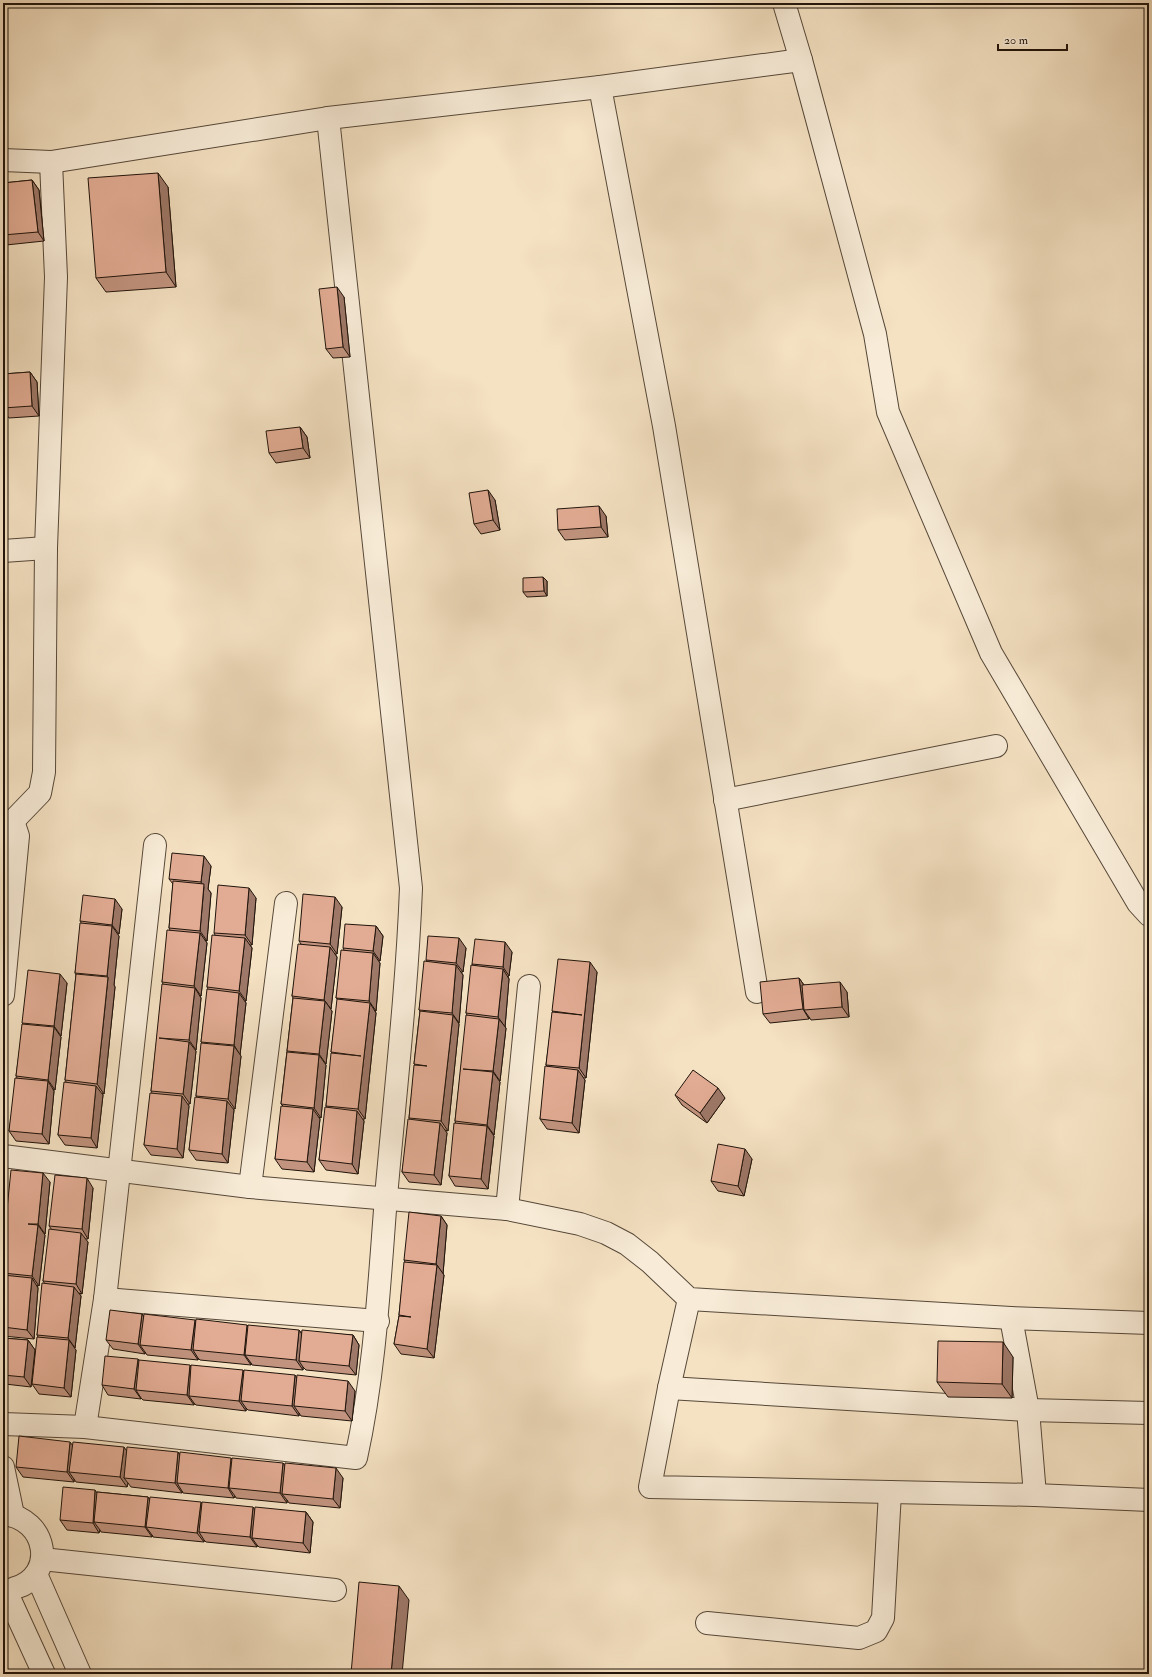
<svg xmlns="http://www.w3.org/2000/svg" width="1152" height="1677" font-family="'IM FELL Double Pica',serif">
	<rect width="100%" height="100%" fill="#f5e2c3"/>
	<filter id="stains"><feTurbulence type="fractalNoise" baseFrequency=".005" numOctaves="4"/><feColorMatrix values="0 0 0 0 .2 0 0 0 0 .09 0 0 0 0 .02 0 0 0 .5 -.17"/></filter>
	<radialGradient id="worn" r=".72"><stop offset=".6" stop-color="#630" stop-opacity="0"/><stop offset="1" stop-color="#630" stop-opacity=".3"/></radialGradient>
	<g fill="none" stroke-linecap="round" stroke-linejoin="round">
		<!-- minor casing -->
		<g stroke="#564839" stroke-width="24">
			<g id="minor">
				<path d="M784 3 801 60 875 334 888 412 991 653 1138 903 1149 915"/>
				<path d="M600 87 664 426 757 992"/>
				<path d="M3 160 51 162 328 118 600 87 801 60"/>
				<path d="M3 551 46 548"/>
				<path d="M725 800 996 746"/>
				<path d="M3 829 13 821 40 793 44 772 46 548 56 277 51 162"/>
				<path d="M3 995 18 836 13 821"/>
				<path d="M3 1156 250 1187 507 1209 580 1224 606 1233 627 1244 650 1262 689 1299 1011 1318 1149 1323"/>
				<path d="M250 1187 286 903"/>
				<path d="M507 1209 529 986"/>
				<path d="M105 1299 378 1321"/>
				<path d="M689 1299 669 1388 650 1487 1035 1495 1149 1500"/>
				<path d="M1011 1318 1028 1410 1035 1495"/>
				<path d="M669 1388 1028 1410 1149 1413"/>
				<path d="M3 1424 85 1427 356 1458C375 1371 379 1286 386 1197 395 1094 407 991 411 888L328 118"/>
				<path d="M85 1427 105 1299 155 845"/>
				<path d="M3 1467 13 1515"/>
				<path d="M3 1514C48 1518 57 1576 15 1588 11 1590 7 1591 3 1591"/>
				<path d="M42 1559 335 1590"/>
				<path d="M36 1574 80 1674"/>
				<path d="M6 1591 44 1674"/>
				<path d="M707 1623 859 1638 876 1631 883 1618 890 1492"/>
			</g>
		</g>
		<!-- minor -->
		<use href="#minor" stroke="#f8ecd8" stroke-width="22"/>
	</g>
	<!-- wall -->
	<g fill="#c2947f" stroke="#21140b">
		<path d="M32 180 39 190 44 241 6 245 3 242V183Z"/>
		<path d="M168 187 176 287 106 292 96 278Z"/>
		<path d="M344 297 350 357 333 358 326 349Z"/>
		<path d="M30 372 37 382 39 416 9 418 3 410V374Z"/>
		<path d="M300 427 307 437 310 458 276 463 269 453Z"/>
		<path d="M495 500 500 530 481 534 474 524Z"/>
		<path d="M606 516 608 537 565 540 558 530Z"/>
		<path d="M547 581V596L527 597 523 592Z"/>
		<path d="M211 866 208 889 211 893 207 941 205 940 207 943 201 996H200L201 998 196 1050H195L196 1051 190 1104H188L189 1106 183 1158 151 1155 144 1145 152 1093 151 1091 163 984 162 982 170 930 169 928 173 884 169 879Z"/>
		<path d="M256 898 252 945H250L252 948 246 1001H245L246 1003 240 1055 241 1056 235 1109H233L234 1110 228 1163 196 1160 189 1150 197 1097 196 1096 202 1043 201 1042 208 989 207 987 215 935 214 933Z"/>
		<path d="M342 907 337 954H335L337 957 331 1009H330L332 1011 326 1064H325L326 1065 321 1118 318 1117 320 1119 314 1172 282 1169 275 1159 283 1106 281 1104 293 998 292 996 301 944 299 941Z"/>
		<path d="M122 909 119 934H117L119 936 114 985 115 987 104 1094 102 1093 103 1095 97 1148 65 1145 58 1135 66 1082 65 1080 76 975 75 973 82 924 80 921Z"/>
		<path d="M376 926 383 936 380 961H378L380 963 376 1011H375L376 1013 365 1119H363L364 1121 358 1174 326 1170 319 1160 327 1108 326 1106 332 1053 331 1052 338 999 336 998 344 950 343 948Z"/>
		<path d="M466 948 463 972H461L463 975 459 1023 458 1022 459 1024 448 1131 445 1130 447 1133 441 1185 409 1182 402 1172 410 1120 409 1118 415 1065 414 1064 420 1011 419 1010 427 962 426 960Z"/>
		<path d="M512 952 509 976H508L509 979 505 1027 504 1026 506 1028 500 1081H499L500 1082 494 1135 492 1134 494 1136 488 1189 455 1186 449 1176 456 1124 455 1121 467 1015 466 1013 473 966 472 964Z"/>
		<path d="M597 972 586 1078H583L585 1080 579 1133 547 1129 540 1119 548 1067 546 1065 553 1012 552 1011Z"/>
		<path d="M799 978 804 985 847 992 849 1017 811 1020 809 1017V1019L770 1023 763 1014Z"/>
		<path d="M67 983 61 1036H60L61 1037 55 1090 53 1089 54 1091 49 1144 16 1141 9 1131 17 1078 16 1076 23 1024 22 1023Z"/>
		<path d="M675 1095 725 1098 707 1123 682 1105Z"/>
		<path d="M752 1159 744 1196 718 1191 711 1181Z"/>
		<path d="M50 1182 45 1234H44L45 1235 39 1286 37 1285 38 1288 34 1339 3 1336V1249Z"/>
		<path d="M93 1188 88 1239H85L88 1242 82 1294 79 1293 81 1296 75 1348H74L76 1350 71 1397 39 1394 32 1384 38 1337 37 1335 45 1284 43 1281 52 1230 49 1226Z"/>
		<path d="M441 1216 447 1225 443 1274 444 1275 434 1358 401 1354 394 1344 399 1316V1315L405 1262 404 1260Z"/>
		<path d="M142 1314 143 1316 301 1332 353 1335 359 1345 356 1375 306 1370 303 1367V1370L252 1365 251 1363V1365L200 1360 198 1358V1360L147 1355 145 1352V1354L113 1349 106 1340Z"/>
		<path d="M3 1338 28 1340 35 1350 31 1387 5 1384 3 1381Z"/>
		<path d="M1013 1357 1012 1398 948 1397 937 1382Z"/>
		<path d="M138 1359 139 1361 297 1378 355 1391 352 1421 301 1416 299 1413V1416L248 1410 246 1408V1411L196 1405 194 1403V1405L143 1400 141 1398V1399L108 1395 102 1385Z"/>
		<path d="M72 1445 127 1451 180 1454 285 1465 343 1478 340 1508 289 1503 287 1500V1503L236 1498 235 1496 234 1498 183 1493 182 1491V1493L131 1487 128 1483 127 1487 76 1482 74 1479V1482L23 1477 16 1467Z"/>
		<path d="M97 1492 148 1497 149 1499 202 1504 255 1510 306 1512 313 1522 310 1553 259 1547 257 1545V1547L206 1542 204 1540V1542L153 1537 152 1535V1537L101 1532 100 1530 99 1533 67 1530 60 1520Z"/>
	</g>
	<!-- shaded-wall -->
	<g fill="#9e7868" stroke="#21140b">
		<path d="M158 173 168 187 176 287 166 272Z"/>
		<path d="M32 180 39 190 44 241 38 232Z"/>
		<path d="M337 287 344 297 350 357 343 347Z"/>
		<path d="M30 372 37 382 39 416 32 406Z"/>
		<path d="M300 427 307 437 310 458 303 448Z"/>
		<path d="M488 490 495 500 500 530 493 520Z"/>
		<path d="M599 506 606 516 608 537 601 527Z"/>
		<path d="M543 577 547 581V596L544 591Z"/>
		<path d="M204 856 211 866 208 889 211 893 207 941 200 931 204 887 201 882Z"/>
		<path d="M249 888 256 898 252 945 245 935Z"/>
		<path d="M335 897 342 907 337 954 330 944Z"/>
		<path d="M115 899 122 909 119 934 112 925Z"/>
		<path d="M112 926 119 936 114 985 115 987 104 1094 97 1084 108 978 107 976Z"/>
		<path d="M376 926 383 936 380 961 373 951Z"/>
		<path d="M200 933 207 943 201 996 194 986Z"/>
		<path d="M245 938 252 948 246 1001 239 991Z"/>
		<path d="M459 938 466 948 463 972 456 963Z"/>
		<path d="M505 942 512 952 509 976 503 967Z"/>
		<path d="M330 947 337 957 331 1009 324 1000Z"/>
		<path d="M373 953 380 963 376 1011 369 1001Z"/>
		<path d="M590 962 597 972 586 1078 579 1068Z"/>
		<path d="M456 965 463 975 459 1023 452 1013Z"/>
		<path d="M503 969 509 979 505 1027 498 1017Z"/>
		<path d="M60 974 67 983 61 1036 54 1026Z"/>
		<path d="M799 978 806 988 804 1010 809 1017V1019L803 1009Z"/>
		<path d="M840 982 847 992 849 1017 842 1007Z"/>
		<path d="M195 988 201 998 196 1050 189 1040Z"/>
		<path d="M239 993 246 1003 240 1055 234 1045Z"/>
		<path d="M325 1001 332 1011 326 1064 319 1054Z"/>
		<path d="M370 1003 376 1013 365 1119 358 1109Z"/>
		<path d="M453 1015 459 1024 448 1131 441 1121Z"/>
		<path d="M499 1019 506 1028 500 1081 493 1071Z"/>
		<path d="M54 1027 61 1037 55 1090 48 1080Z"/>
		<path d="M189 1042 196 1051 190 1104 183 1094Z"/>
		<path d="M234 1046 241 1056 235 1109 228 1099Z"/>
		<path d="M319 1055 326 1065 321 1118 314 1108Z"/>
		<path d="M578 1070 585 1080 579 1133 572 1123Z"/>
		<path d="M493 1072 500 1082 494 1135 487 1125Z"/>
		<path d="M48 1081 54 1091 49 1144 42 1134Z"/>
		<path d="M96 1086 103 1095 97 1148 91 1138Z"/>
		<path d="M718 1088 725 1098 707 1123 700 1113Z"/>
		<path d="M182 1096 189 1106 183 1158 177 1149Z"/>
		<path d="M227 1101 234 1110 228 1163 222 1154Z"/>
		<path d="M313 1109 320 1119 314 1172 307 1162Z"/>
		<path d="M357 1111 364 1121 358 1174 352 1164Z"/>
		<path d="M440 1123 447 1133 441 1185 434 1175Z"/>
		<path d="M487 1126 494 1136 488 1189 481 1179Z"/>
		<path d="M745 1149 752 1159 744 1196 738 1186Z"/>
		<path d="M43 1173 50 1182 45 1234 38 1224Z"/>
		<path d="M87 1178 93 1188 88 1239 82 1229Z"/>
		<path d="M441 1216 447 1225 443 1274 436 1264Z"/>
		<path d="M38 1225 45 1235 39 1286 32 1276Z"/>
		<path d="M81 1233 88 1242 82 1294 76 1284Z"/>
		<path d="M437 1265 444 1275 434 1358 427 1349Z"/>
		<path d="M32 1278 38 1288 34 1339 27 1330Z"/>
		<path d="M74 1287 81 1296 75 1348 68 1338Z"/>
		<path d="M142 1314 149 1324 140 1345 145 1352V1354L138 1344Z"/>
		<path d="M195 1320 201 1329 193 1350 198 1358V1360L191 1350Z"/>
		<path d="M247 1325 254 1335 245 1355 251 1363V1365L244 1355Z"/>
		<path d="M299 1330 306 1340 299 1361 303 1367V1370L296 1360Z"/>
		<path d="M353 1335 359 1345 356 1375 349 1366Z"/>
		<path d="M28 1340 35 1350 31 1387 24 1377Z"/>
		<path d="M69 1340 76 1350 71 1397 64 1388Z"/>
		<path d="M1003 1342 1013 1357 1012 1398 1002 1384Z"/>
		<path d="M138 1359 144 1369 136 1390 141 1398V1399L134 1389Z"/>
		<path d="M190 1365 197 1375 189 1396 194 1403V1405L187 1395Z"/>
		<path d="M243 1370 249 1380 241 1401 246 1408V1411L239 1401Z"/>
		<path d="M295 1375 302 1385 294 1406 299 1413V1416L292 1406Z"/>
		<path d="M348 1381 355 1391 352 1421 345 1411Z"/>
		<path d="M70 1442 77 1451 69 1472 74 1479V1482L67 1472Z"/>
		<path d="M124 1447 131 1457 124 1478 128 1483 127 1487 120 1477Z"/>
		<path d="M178 1452 185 1462 177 1483 182 1491V1493L175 1483Z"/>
		<path d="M231 1458 238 1468 229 1488 235 1496 234 1498 228 1488Z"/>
		<path d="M283 1463 290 1472 282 1494 287 1500V1503L280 1493Z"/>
		<path d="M336 1468 343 1478 340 1508 333 1499Z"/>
		<path d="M95 1490 102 1500 94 1522 100 1530 99 1533 93 1523Z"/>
		<path d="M148 1497 155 1506 146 1527 152 1535V1537L145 1527Z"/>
		<path d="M201 1502 207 1512 199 1532 204 1540V1542L197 1533Z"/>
		<path d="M253 1507 260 1517 252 1538 257 1545V1547L250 1537Z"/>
		<path d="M306 1512 313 1522 310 1553 303 1543Z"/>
		<path d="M399 1586 409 1600 402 1674H391Z"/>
	</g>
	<!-- building -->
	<g fill="#e2ac94" stroke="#21140b">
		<path d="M158 173 166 272 96 278 88 178Z"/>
		<path d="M32 180 38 232 3 235V183Z"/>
		<path d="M337 287 343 347 326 349 319 289Z"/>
		<path d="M30 372 32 406 3 408V374Z"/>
		<path d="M300 427 303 448 269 453 266 431Z"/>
		<path d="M488 490 493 520 474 524 469 493Z"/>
		<path d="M599 506 601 527 558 530 557 509Z"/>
		<path d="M543 577 544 591 523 592V578Z"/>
		<path d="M172 853 204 856 201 882 169 879Z"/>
		<path d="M173 881 204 884 200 931 169 928Z"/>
		<path d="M218 885 249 888 245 935 214 933Z"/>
		<path d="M303 894 335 897 330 944 299 941Z"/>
		<path d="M83 895 115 899 112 925 80 921Z"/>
		<path d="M80 923 112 926 107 976 75 973Z"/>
		<path d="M345 924 376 926 373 951 343 948Z"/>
		<path d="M167 930 200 933 194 986 162 982Z"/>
		<path d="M212 935 245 938 239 991 207 987Z"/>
		<path d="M428 936 459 938 456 963 426 960Z"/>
		<path d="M475 939 505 942 503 967 472 964Z"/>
		<path d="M298 944 330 947 324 1000 292 996Z"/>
		<path d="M341 950 373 953 369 1001 336 998Z"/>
		<path d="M558 959 590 962 579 1068 546 1065 552 1012 582 1015 552 1011Z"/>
		<path d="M424 961 456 965 452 1013 419 1010Z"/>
		<path d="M471 965 503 969 498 1017 466 1013Z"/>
		<path d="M28 970 60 974 54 1026 22 1023Z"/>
		<path d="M76 974 108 977 97 1084 65 1080Z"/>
		<path d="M799 978 803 1009 763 1014 760 982Z"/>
		<path d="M840 982 842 1007 804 1010 802 985Z"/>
		<path d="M162 984 195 988 189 1040 159 1038 189 1042 183 1094 151 1091Z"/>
		<path d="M207 989 239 993 234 1045 201 1042Z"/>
		<path d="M293 998 325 1001 319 1054 287 1051Z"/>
		<path d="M337 999 370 1003 358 1109 326 1106 331 1053 361 1056 331 1052Z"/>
		<path d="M420 1011 453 1015 441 1121 409 1118 414 1065 427 1066 414 1064Z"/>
		<path d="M466 1015 499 1019 493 1071 463 1069 493 1072 487 1125 455 1121Z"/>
		<path d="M22 1024 54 1027 48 1080 16 1076Z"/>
		<path d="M201 1043 234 1046 228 1099 196 1096Z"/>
		<path d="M287 1052 319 1055 314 1108 281 1104Z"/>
		<path d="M545 1066 578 1070 572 1123 540 1119Z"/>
		<path d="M693 1070 718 1088 700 1113 675 1095Z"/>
		<path d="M15 1078 48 1081 42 1134 9 1131Z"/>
		<path d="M64 1082 96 1086 91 1138 58 1135Z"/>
		<path d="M150 1093 182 1096 177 1149 144 1145Z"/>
		<path d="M195 1097 227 1101 222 1154 189 1150Z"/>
		<path d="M281 1106 313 1109 307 1162 275 1159Z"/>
		<path d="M325 1107 357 1111 352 1164 319 1160Z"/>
		<path d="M408 1119 440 1123 434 1175 402 1172Z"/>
		<path d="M454 1123 487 1126 481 1179 449 1176Z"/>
		<path d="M718 1144 745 1149 738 1186 711 1181Z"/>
		<path d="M11 1170 43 1173 38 1224H28L38 1225 32 1276 3 1273V1249Z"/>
		<path d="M55 1175 87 1178 82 1229 49 1226Z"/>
		<path d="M409 1212 441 1216 436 1264 404 1260Z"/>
		<path d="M49 1229 81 1233 76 1284 43 1281Z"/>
		<path d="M404 1262 437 1265 427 1349 394 1344 399 1316 411 1317 399 1315Z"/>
		<path d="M3 1275 32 1278 27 1330 3 1327Z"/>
		<path d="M42 1283 74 1287 68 1338 37 1335Z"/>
		<path d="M110 1310 142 1314 138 1344 106 1340Z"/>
		<path d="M144 1314 195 1320 191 1350 140 1345Z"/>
		<path d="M196 1319 247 1325 244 1355 193 1350Z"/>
		<path d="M248 1325 299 1330 296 1360 245 1355Z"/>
		<path d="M302 1330 353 1335 349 1366 299 1361Z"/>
		<path d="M37 1337 69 1340 64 1388 32 1384Z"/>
		<path d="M3 1338 28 1340 24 1377 3 1375Z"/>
		<path d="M938 1341 1003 1342 1002 1384 937 1382Z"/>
		<path d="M105 1356 138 1359 134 1389 102 1385Z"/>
		<path d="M139 1360 190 1365 187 1395 136 1390Z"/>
		<path d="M191 1365 243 1370 239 1401 189 1396Z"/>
		<path d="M244 1370 295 1375 292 1406 241 1401Z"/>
		<path d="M297 1375 348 1381 345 1411 294 1406Z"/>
		<path d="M19 1436 70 1442 67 1472 16 1467Z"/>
		<path d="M73 1442 124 1447 120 1477 69 1472Z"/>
		<path d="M127 1447 178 1452 175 1483 124 1478Z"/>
		<path d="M180 1452 231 1458 228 1488 177 1483Z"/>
		<path d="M232 1458 283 1463 280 1493 229 1488Z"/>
		<path d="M285 1463 336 1468 333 1499 282 1494Z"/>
		<path d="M63 1487 95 1490 93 1523 60 1520Z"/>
		<path d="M97 1492 148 1497 145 1527 94 1522Z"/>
		<path d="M150 1497 201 1502 197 1533 146 1527Z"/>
		<path d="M202 1502 253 1507 250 1537 199 1532Z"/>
		<path d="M255 1507 306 1512 303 1543 252 1538Z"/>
		<path d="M359 1582 399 1586 391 1674H351Z"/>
	</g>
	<!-- margin -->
	<rect width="1152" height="1677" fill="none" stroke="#f5e2c3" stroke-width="16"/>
	<rect x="4" y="4" width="1144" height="1669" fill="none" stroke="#21140b" stroke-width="2"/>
	<rect x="8" y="8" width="1136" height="1661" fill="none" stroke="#21140b"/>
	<!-- scale -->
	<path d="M998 44v6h69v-6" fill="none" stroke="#21140b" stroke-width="2"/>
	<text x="1004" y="44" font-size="12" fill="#21140b" stroke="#f8ecd8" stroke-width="3" paint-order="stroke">20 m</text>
	<rect width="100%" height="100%" filter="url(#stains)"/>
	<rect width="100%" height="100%" fill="url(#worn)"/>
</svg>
